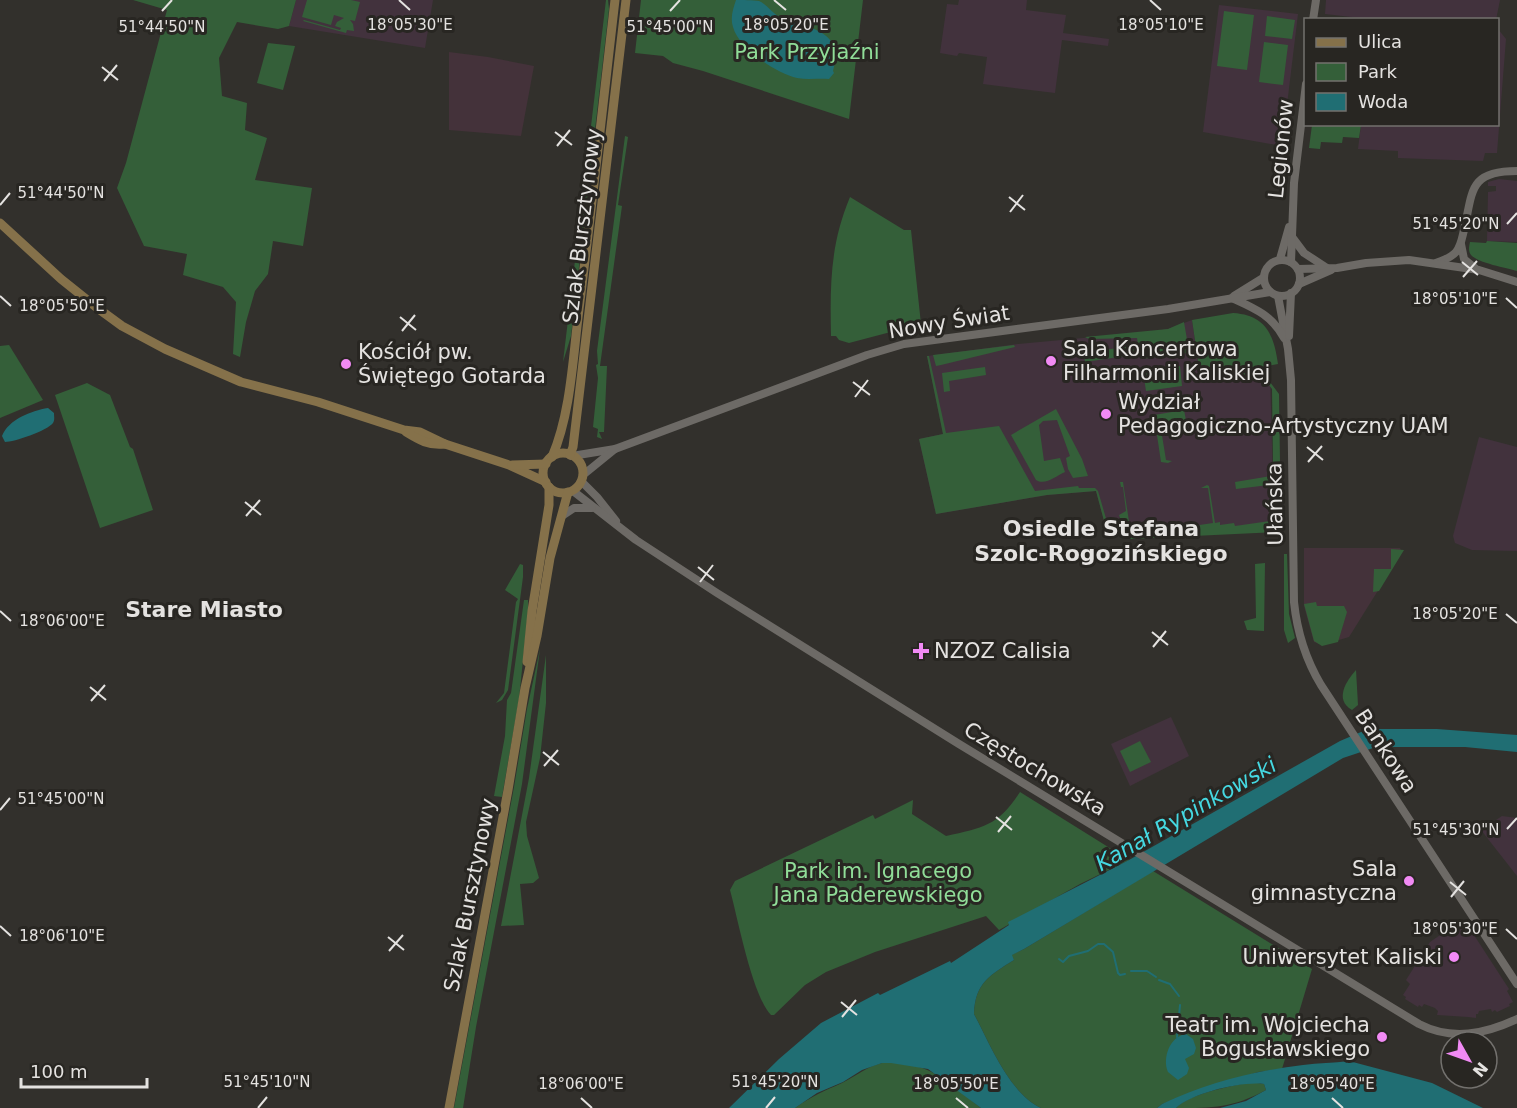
<svg xmlns="http://www.w3.org/2000/svg" width="1517" height="1108" font-family="'DejaVu Sans',sans-serif">
	<rect width="100%" height="100%" fill="#32302c"/>
	<!-- commercial -->
	<g fill="#44323a">
		<path d="M449 52 488 57 534 66 521 136 449 130Z"/>
		<path d="M1304 548H1400L1402 552 1349 637 1322 645 1314 642 1304 606Z"/>
	</g>
	<!-- education -->
	<g fill="#42323d">
		<path d="M296 0H433L425 48 289 26Z"/>
		<path d="M959 0H1027L1026 10 1066 15 1063 33 1109 39 1108 46 1062 40 1055 93 983 84 987 57 959 53 957 56 940 53 947 4 958 5Z"/>
		<path d="M1326 0H1500L1496 20 1369 19 1325 14Z"/>
		<path d="M1219 5 1298 14 1282 146 1203 132Z"/>
		<path d="M1498 29 1506 39 1497 153H1485L1483 161 1398 158V151L1358 149 1361 125 1498 124Z"/>
		<path d="M1499 179 1517 181V242L1487 241 1488 192 1496 191V186H1488V182Z"/>
		<path d="M1192 320 1198 361 1204 371 1205 376 1270 366 1274 526 1131 529 1107 532 1096 491 1047 495 936 514 919 439 943 434 927 356 1018 344 1148 332 1168 329Z"/>
		<path d="M1479 437 1517 447V551L1472 550 1455 543 1453 536Z"/>
		<path d="M1171 717 1189 756 1130 786 1111 744Z"/>
		<path d="M1502 816 1517 818V876L1481 830Z"/>
		<path d="M1458 925 1464 926 1472 932 1509 989 1507 991 1513 1002 1509 1004 1510 1006 1497 1012 1495 1010 1492 1012 1491 1009 1479 1011 1478 1014H1476V1018L1468 1017 1437 1015 1438 1011 1435 1008 1424 1004 1422 1007 1419 1005 1418 1007 1405 999 1406 997 1403 995 1410 984 1406 980 1430 942 1452 927Z"/>
	</g>
	<!-- green -->
	<g fill="#345f39">
		<path d="M133 0H296L289 26 278 29 237 22 219 58 222 96 247 103 245 130 267 138 255 180 312 188 303 246 273 241 268 274 255 291 246 322 240 357 233 354 236 302 223 287 183 275 187 254 144 246 117 188 126 163 167 10Z"/>
		<path d="M307 0H351L360 2 355 21 350 20 353 24 354 31 347 30 346 33 303 21 304 20 340 30 341 28 335 26 337 22 344 18 334 15 331 25 302 17Z"/>
		<path d="M606 0H608L609 9 571 336 563 362Z"/>
		<path d="M641 0H863L849 119 703 71 673 63 663 56 635 53Z"/>
		<path d="M1224 11 1254 15 1247 70 1217 66Z"/>
		<path d="M1267 16 1295 20 1292 39 1265 36Z"/>
		<path d="M1264 42 1288 45 1283 85 1259 82Z"/>
		<path d="M268 43 295 46 283 90 257 83Z"/>
		<path d="M1312 125H1361L1359 138 1343 137 1342 143 1321 142 1320 149 1309 148Z"/>
		<path d="M625 136 628 137 618 205 622 206 600 366H607L604 432H599L602 439 597 437 598 429 593 427 598 378 596 365 598 364 597 351Z"/>
		<path d="M850 197 904 230H911L921 324 849 343 839 340 836 336H831C830 285 830 245 850 197Z"/>
		<path d="M1487 241 1517 243V271C1507 268 1478 263 1471 255 1468 251 1469 247 1470 242L1486 243Z"/>
		<path d="M1233 313C1266 315 1274 335 1278 364L1205 377 1204 371 1198 361 1192 320Z"/>
		<path d="M1184 322 1189 351 1187 353 1141 359 1139 354 1085 362 1084 353 1138 345 1137 338 1089 339 1085 337 1168 329Z"/>
		<path d="M9 345 43 400 0 418V346Z"/>
		<path d="M1014 345 1015 347 941 365 936 366 933 355Z"/>
		<path d="M927 356H929L946 433 999 426 1035 491 1078 486 1079 488H1095L1098 491 1110 532H1107L1096 491 1047 495 936 514 919 439 943 434Z"/>
		<path d="M1180 366 1182 386 1146 391 1143 371Z"/>
		<path d="M985 367 986 375 949 381 950 391 944 392 942 373Z"/>
		<path d="M1261 370 1279 394 1280 462 1273 465 1272 389 1262 376 1230 381V379L1210 382 1209 379Z"/>
		<path d="M87 383 110 395 130 447 133 449 153 510 100 528 55 395Z"/>
		<path d="M1056 409 1082 459 1088 476 1073 478 1068 469 1066 458 1070 456 1057 420 1043 421 1039 425 1044 461 1060 458 1065 472C1056 476 1045 486 1036 480L1011 435Z"/>
		<path d="M1184 410 1186 420 1160 423 1166 460 1172 461 1168 463 1161 462 1154 415Z"/>
		<path d="M1271 476V482H1280L1281 491 1274 492V497H1281V528L1275 532 1131 539 1126 535 1119 515 1126 511 1123 487H1121L1120 482H1123L1130 528 1151 525 1152 528 1178 525 1179 528 1213 523 1208 488H1201L1207 485 1209 486 1215 523 1220 522V525L1234 523 1235 526 1270 521 1268 500 1271 499 1269 485 1236 489 1235 482Z"/>
		<path d="M1391 549 1404 550 1379 591 1373 592 1374 569H1391Z"/>
		<path d="M1284 554H1287L1289 614 1295 638 1288 643 1284 630Z"/>
		<path d="M1265 563 1264 631 1247 630 1244 621 1256 618 1255 564Z"/>
		<path d="M520 564 523 565V577L508 690 502 700 496 703 504 693 516 602 518 599 505 590Z"/>
		<path d="M524 600H528V611L519 699 502 797 494 796 505 736 507 700 511 693Z"/>
		<path d="M1316 602 1317 606H1344L1347 612 1338 642 1322 646 1314 641 1304 604Z"/>
		<path d="M540 649 522 784 476 1027 463 1108H454L514 787 527 709Z"/>
		<path d="M546 655V703L540 758 526 822 527 836 539 878 533 883 520 884 524 925 501 926 529 778Z"/>
		<path d="M1356 670 1358 705 1352 710C1334 700 1346 681 1356 670Z"/>
		<path d="M1140 741 1151 762 1130 772 1120 751Z"/>
		<path d="M1020 792 1129 860 1080 884 999 930 986 916 875 952 826 972 805 985 774 1015H771C752 995 738 919 730 890L735 881 873 815 875 819 913 800 912 814 946 836C984 828 999 825 1020 792Z"/>
		<path d="M1153 871 1312 969 1282 1069 1258 1072 1162 1104 1157 1108H1041C1009 1093 990 1044 974 1014 975 983 990 975 1014 960L1011 955 1024 949Z"/>
		<path d="M882 1063C930 1061 946 1081 981 1108H795C812 1096 824 1091 842 1083 856 1076 866 1067 882 1063Z"/>
		<path d="M1250 1082 1264 1084 1266 1090C1232 1108 1214 1108 1176 1108 1191 1093 1229 1087 1250 1082Z"/>
	</g>
	<!-- water -->
	<g fill="#206e73">
		<path d="M736 0C743 0 753 0 759 1 768 5 773 15 782 18 811 30 844 29 833 71L834 73 829 79C819 78 808 80 797 78 776 73 739 49 733 27 730 18 733 9 736 0Z"/>
		<path d="M48 408 54 413C54 417 55 420 53 423 47 431 14 442 5 442L2 436C9 419 31 411 48 408Z"/>
		<path d="M1368 729H1437L1517 735V752L1465 747H1376L1343 758 1024 949 1012 955 1014 960C990 975 975 983 974 1014 990 1044 1009 1093 1041 1108H981L928 1069 891 1063H882L862 1070 843 1082 817 1093 795 1108H729L779 1059 821 1023 878 993 880 995 950 961 951 963 1009 925 1008 922 1129 860 1340 741Z"/>
		<path d="M1186 1034 1193 1039 1196 1048 1194 1054 1185 1059 1189 1068 1187 1074 1178 1080 1168 1072C1162 1058 1170 1036 1186 1034Z"/>
		<path d="M1349 1061 1432 1083 1483 1108H1220L1246 1101 1266 1090 1264 1084C1242 1081 1192 1093 1176 1108H1157L1162 1104C1207 1083 1253 1071 1303 1065 1318 1063 1334 1063 1349 1061Z"/>
	</g>
	<g fill="none" stroke-linecap="round" stroke-linejoin="round">
		<!-- stream -->
		<g stroke="#206e73" stroke-width="2">
			<path d="M1059 959 1063 962 1069 956 1088 951 1098 944H1104L1113 952 1118 973 1120 975 1125 974"/>
			<path d="M1131 971H1147L1156 977"/>
			<path d="M1159 980 1170 984 1179 996"/>
			<path d="M1177 1037 1180 1005"/>
		</g>
		<!-- tertiary -->
		<g stroke="#6d6a66" stroke-width="8">
			<path d="M1313 20 1316 0"/>
			<path d="M1292 237 1304 253 1327 268"/>
			<path d="M1461 244 1464 259 1475 268"/>
			<path d="M1280 259 1289 227"/>
			<circle cx="1282" cy="278" r="18"/>
			<path d="M1291 262 1294 183 1306 84"/>
			<path d="M1436 263C1443 260 1451 258 1456 252 1461 246 1462 238 1464 230 1473 190 1469 171 1517 171"/>
			<path d="M1298 269 1337 268 1366 263 1409 260 1479 270 1517 282"/>
			<path d="M1299 284 1331 270"/>
			<path d="M1234 296 1263 278"/>
			<path d="M1278 296 1288 349 1291 380 1294 602C1297 631 1306 660 1321 685L1517 984"/>
			<path d="M1232 298C1254 308 1272 315 1284 338"/>
			<path d="M1289 336 1291 293"/>
			<path d="M572 456 615 449 867 355 904 344 1168 309 1270 292"/>
			<path d="M583 475 615 449"/>
			<path d="M581 481 597 497 616 521"/>
			<path d="M573 491 636 540 717 593 959 744 1419 1024C1452 1041 1485 1034 1517 1019"/>
			<path d="M562 516 574 508H592"/>
		</g>
		<!-- secondary -->
		<g stroke="#85714a" stroke-width="9">
			<path d="M0 223 61 279 96 307 122 326 165 349 241 382 318 402 404 430 420 432 445 444 509 465 546 482"/>
			<path d="M406 432C419 440 429 446 445 444"/>
			<circle cx="563" cy="473" r="20"/>
			<path d="M570 455 573 447 626 0"/>
			<path d="M552 457C571 413 573 356 579 309 592 206 603 103 615 0"/>
			<path d="M512 465 546 464"/>
			<path d="M527 662 532 611 549 505V487"/>
			<path d="M449 1108 508 790 525 688 537 636 550 558 568 492"/>
		</g>
	</g>
	<!-- ticks -->
	<path fill="none" stroke="#e4e2e0" stroke-width="2" d="M399 0 410 10M774 0 786 10M1150 0 1161 10M162 11 172 0M670 11 680 0M102 67 118 80M104 81 117 65M555 132 572 145M557 146 570 130M1009 197 1025 210M0 205 10 193M1010 212 1023 195M1507 224 1517 213M1462 262 1478 275M1463 277 1477 261M0 296 11 306M1506 298 1517 308M400 317 416 330M402 331 415 315M853 382 870 395M855 397 868 380M1307 447 1323 460M1308 462 1322 446M245 502 261 515M246 516 260 500M698 567 714 580M700 582 713 565M0 611 11 621M1506 614 1517 623M1152 632 1168 645M1153 647 1166 631M90 687 106 700M91 701 105 685M543 752 559 765M544 766 558 750M0 810 10 798M996 817 1012 830M1507 829 1517 818M998 832 1011 816M1450 882 1466 895M1451 897 1464 881M0 926 11 936M1506 929 1517 939M388 937 404 950M389 951 403 935M841 1002 857 1015M842 1017 856 1000M581 1098 592 1108M956 1098 968 1108M1332 1098 1343 1108M258 1108 267 1097M766 1108 775 1097"/>
	<!-- markers -->
	<g fill="#f18af4" stroke="#282622" stroke-width="2">
		<circle cx="1051" cy="361" r="6"/>
		<circle cx="346" cy="364" r="6"/>
		<circle cx="1106" cy="414" r="6"/>
		<path d="M918 642h6v6h6v6h-6v6h-6v-6h-6v-6h6z"/>
		<circle cx="1409" cy="881" r="6"/>
		<circle cx="1454" cy="957" r="6"/>
		<circle cx="1382" cy="1037" r="6"/>
	</g>
	<g text-anchor="middle" dominant-baseline="central" stroke-width="6" stroke-linejoin="round" paint-order="stroke">
		<!-- park labels -->
		<g font-size="21" fill="#90dd98" stroke="#282622">
			<text x="807" y="52">Park Przyjaźni</text>
			<text x="878" y="871">Park im. Ignacego<tspan x="878" dy="24">Jana Paderewskiego</tspan></text>
		</g>
		<!-- street labels -->
		<g font-size="21" fill="#e4e2e0" stroke="#282622">
			<text transform="translate(1281 149) rotate(-84)">Legionów</text>
			<text transform="translate(582 226) rotate(-83)">Szlak Bursztynowy</text>
			<text transform="translate(949 322) rotate(-9)">Nowy Świat</text>
			<text transform="translate(1275 504) rotate(-91)">Ułańska</text>
			<text transform="translate(1386 751) rotate(57)">Bankowa</text>
			<text transform="translate(1035 769) rotate(31)">Częstochowska</text>
			<text transform="translate(470 895) rotate(-79)">Szlak Bursztynowy</text>
		</g>
		<!-- poi labels -->
		<g font-size="21" fill="#e4e2e0" stroke="#282622" text-anchor="start">
			<text x="1063" y="349">Sala Koncertowa<tspan x="1063" dy="24">Filharmonii Kaliskiej</tspan></text>
			<text x="358" y="352">Kościół pw.<tspan x="358" dy="24">Świętego Gotarda</tspan></text>
			<text x="1118" y="402">Wydział<tspan x="1118" dy="24">Pedagogiczno-Artystyczny UAM</tspan></text>
			<text x="934" y="651">NZOZ Calisia</text>
			<text x="1397" y="869" text-anchor="end">Sala<tspan x="1397" dy="24">gimnastyczna</tspan></text>
			<text x="1442" y="957" text-anchor="end">Uniwersytet Kaliski</text>
			<text x="1370" y="1025" text-anchor="end">Teatr im. Wojciecha<tspan x="1370" dy="24">Bogusławskiego</tspan></text>
		</g>
		<!-- neighbourhood labels -->
		<g font-size="22" font-weight="bold" fill="#e4e2e0" stroke="#282622">
			<text x="1101" y="528">Osiedle Stefana<tspan x="1101" dy="25">Szolc-Rogozińskiego</tspan></text>
			<text x="204" y="609">Stare Miasto</text>
		</g>
		<!-- water labels -->
		<g font-size="22" font-style="italic" fill="#45d8e1" stroke="#282622">
			<text transform="translate(1186 814) rotate(-30)">Kanał Rypinkowski</text>
		</g>
	</g>
	<g font-size="15" text-anchor="middle" fill="#e4e2e0" stroke="#282622" stroke-width="6" stroke-linejoin="round" paint-order="stroke">
		<text x="410" y="30">18°05'30"E</text>
		<text x="786" y="30">18°05'20"E</text>
		<text x="1161" y="30">18°05'10"E</text>
		<text x="162" y="32">51°44'50"N</text>
		<text x="670" y="32">51°45'00"N</text>
		<text x="61" y="198">51°44'50"N</text>
		<text x="1456" y="229">51°45'20"N</text>
		<text x="1455" y="304">18°05'10"E</text>
		<text x="62" y="311">18°05'50"E</text>
		<text x="1455" y="619">18°05'20"E</text>
		<text x="62" y="626">18°06'00"E</text>
		<text x="61" y="804">51°45'00"N</text>
		<text x="1456" y="835">51°45'30"N</text>
		<text x="1455" y="934">18°05'30"E</text>
		<text x="62" y="941">18°06'10"E</text>
		<text x="267" y="1087">51°45'10"N</text>
		<text x="775" y="1087">51°45'20"N</text>
		<text x="581" y="1089">18°06'00"E</text>
		<text x="956" y="1089">18°05'50"E</text>
		<text x="1332" y="1089">18°05'40"E</text>
	</g>
	<!-- legend -->
	<rect x="1304" y="18" width="195" height="108" fill="#282622" stroke="#73716e" stroke-width="1.5"/>
	<rect x="1316" y="38" width="30" height="9" fill="#85714a" stroke="#73716e" stroke-width="1.5"/>
	<text x="1358" y="48" font-size="18" fill="#e4e2e0">Ulica</text>
	<rect x="1316" y="63" width="30" height="18" fill="#345f39" stroke="#73716e" stroke-width="1.5"/>
	<text x="1358" y="78" font-size="18" fill="#e4e2e0">Park</text>
	<rect x="1316" y="93" width="30" height="18" fill="#206e73" stroke="#73716e" stroke-width="1.5"/>
	<text x="1358" y="108" font-size="18" fill="#e4e2e0">Woda</text>
	<!-- north arrow -->
	<g transform="translate(1469 1060) rotate(130)"><circle r="28" fill="#282622" stroke="#73716e" stroke-width="1.5"/>
	<path d="M0-4.5L10 22L0 15L-10 22Z" fill="#f18af4"/>
	<text y="-9" font-size="16" font-weight="bold" text-anchor="middle" fill="#e4e2e0">N</text>
	</g>
	<!-- scale -->
	<path d="M21 1078v9h126v-9" fill="none" stroke="#e4e2e0" stroke-width="3"/>
	<text x="30" y="1078" font-size="18" fill="#e4e2e0" stroke="#282622" stroke-width="4.5" paint-order="stroke">100 m</text>
</svg>
